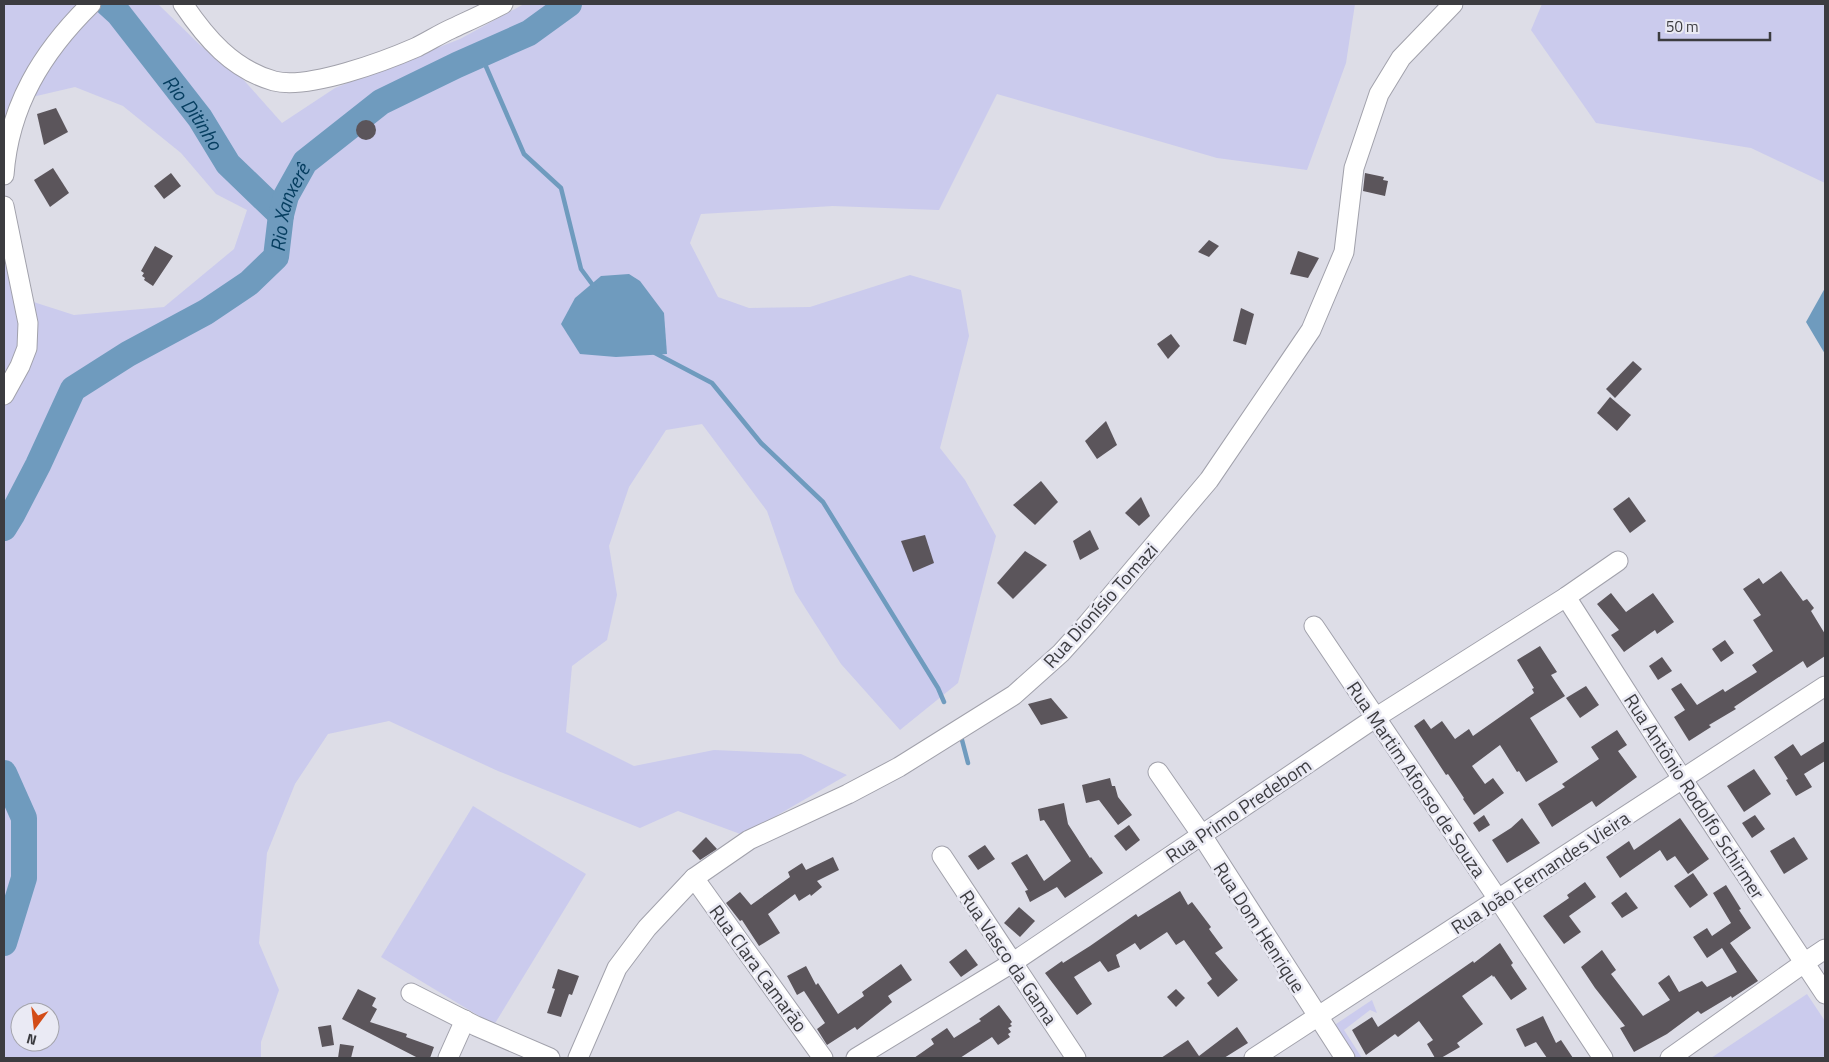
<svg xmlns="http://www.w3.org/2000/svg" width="1829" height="1062" font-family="'Titillium Web',sans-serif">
	<rect width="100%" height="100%" fill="#dddde7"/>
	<!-- green -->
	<g fill="#cbcbed" fill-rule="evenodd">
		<path d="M4 4H158L200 45 241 77 282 123 335 88 460 39 524 4H1355L1346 63 1307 170 1217 158 997 94 939 210 833 206 701 214 690 243 718 297 749 308 810 307 910 275 961 290 969 336 940 448 965 480 996 536 958 683 900 730 841 664 795 592 767 511 702 424 666 430 629 487 609 546 617 595 607 640 572 666 566 732 634 766 714 750 801 754 847 775 743 835 678 811 640 828 498 771 389 721 328 734 295 784 267 853 259 943 279 990 261 1042V1058H4V247L18 297 74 315 164 307 234 249 247 210 216 194 181 153 123 106 75 87 15 101 4 141ZM20 1012H50V1042H20Z"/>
		<path d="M1542 4H1825V183L1751 148 1596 123 1531 30Z"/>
		<path d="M473 806 586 874 494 1025 381 957Z"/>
		<path d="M1807 994 1825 1021V1058H1711Z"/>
		<path d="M1372 1000 1377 1013 1370 1010 1344 1030 1362 1058H1355L1333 1026Z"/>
	</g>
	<!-- water -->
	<g fill="#6f9bbe">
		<path d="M629 274 640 281 664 313 667 354 616 357 580 354 561 324 575 298 601 276Z"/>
		<path d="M1825 288V354L1806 322Z"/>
	</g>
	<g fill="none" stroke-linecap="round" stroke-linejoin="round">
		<!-- stream -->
		<g stroke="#6f9bbe" stroke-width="4.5">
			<path d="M481 55 524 154 561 188 581 269 595 288"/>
			<path d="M655 353 712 383 761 443 823 502 938 688 944 702"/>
			<path d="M962 740 968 763"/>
		</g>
		<!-- river -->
		<g stroke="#6f9bbe" stroke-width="26">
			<path id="s1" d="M108 4 119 14 200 118 228 164 281 215"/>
			<path id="s2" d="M4 528 12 515 38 465 73 389 128 354 206 312 249 283 276 257 281 215 286 196 305 162 381 102 457 65 529 33 569 4"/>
			<path d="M4 773 24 818V878L4 943"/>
		</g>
	</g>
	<!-- building -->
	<g fill="#5b555b">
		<path d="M56 108 68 132 44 145 37 114Z"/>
		<circle cx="366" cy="130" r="10"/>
		<path d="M53 168 69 193 50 207 34 180Z"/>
		<path d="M171 173 181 186 164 199 154 186Z"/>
		<path d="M1365 173 1384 177 1383 180 1388 181 1385 196 1363 191Z"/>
		<path d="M1209 240 1219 246 1209 257 1198 252Z"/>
		<path d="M155 246 173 256 153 286 144 280 145 278 142 276 144 273 141 271Z"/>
		<path d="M1298 251 1319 258 1308 278 1290 274Z"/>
		<path d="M1241 308 1254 314 1246 345 1233 341Z"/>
		<path d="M1171 334 1180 346 1168 359 1157 344Z"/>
		<path d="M1633 361 1642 369 1615 398 1606 389Z"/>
		<path d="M1610 397 1631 415 1617 431 1597 413Z"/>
		<path d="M1106 421 1117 445 1097 459 1085 441Z"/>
		<path d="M1041 481 1058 502 1035 525 1013 505Z"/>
		<path d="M1141 497 1150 516 1139 526 1125 513Z"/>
		<path d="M1629 497 1646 521 1630 533 1613 509Z"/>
		<path d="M1090 530 1099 549 1080 560 1073 541Z"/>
		<path d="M925 535 934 563 913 572 901 541Z"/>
		<path d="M1025 551 1047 565 1013 599 997 583Z"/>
		<path d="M1781 571 1803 601 1807 599 1814 608 1811 611 1825 634V656L1807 668 1803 661 1734 707 1736 709 1709 725 1711 727 1689 741 1674 717 1685 710 1671 689 1681 683 1697 705 1723 689 1725 692 1757 672 1752 665 1773 651 1753 620 1761 615 1743 589 1759 578 1763 584Z"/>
		<path d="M1611 593 1626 612 1653 593 1674 622 1657 634 1655 630 1624 652 1611 635 1619 630 1597 604Z"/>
		<path d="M1725 640 1734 653 1721 662 1712 649Z"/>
		<path d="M1540 646 1557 672 1551 675 1565 696 1530 718 1558 762 1526 782 1519 771 1517 772 1500 745 1472 766 1485 784 1493 778 1504 793 1474 815 1463 799 1464 798 1448 774 1446 775 1414 726 1424 719 1431 729 1442 721 1455 739 1469 729 1473 736 1534 693 1532 689 1534 688 1517 660Z"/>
		<path d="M1662 657 1672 671 1658 680 1649 666Z"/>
		<path d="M1586 686 1599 705 1580 718 1566 698Z"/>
		<path d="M1051 698 1068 718 1041 725 1028 704Z"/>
		<path d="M1617 730 1627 745 1618 751 1637 777 1596 807 1592 801 1552 827 1538 804 1565 787 1562 784 1599 759 1591 747Z"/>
		<path d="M1825 741V761L1804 774 1812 787 1796 796 1786 780 1788 779 1774 757 1793 744 1801 756Z"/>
		<path d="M1754 769 1771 794 1744 812 1727 786Z"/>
		<path d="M1110 778 1112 786H1115L1118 797 1132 815 1118 825 1099 800 1086 803 1082 785Z"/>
		<path d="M1064 803 1068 824 1090 858 1091 857 1103 873 1065 898 1057 887 1030 902 1025 891 1028 890 1011 863 1027 854 1044 881 1071 861 1044 820 1040 821 1038 809Z"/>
		<path d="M1484 815 1490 825 1479 832 1473 823Z"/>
		<path d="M1755 815 1765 829 1752 838 1742 823Z"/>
		<path d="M1522 818 1540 843 1507 863 1492 840 1511 828Z"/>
		<path d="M1680 818 1709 859 1688 874 1675 856 1667 861 1660 850 1620 878 1606 857 1629 841 1634 850Z"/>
		<path d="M1129 825 1140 840 1126 851 1114 836Z"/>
		<path d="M706 837 717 849 700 860 692 851Z"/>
		<path d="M1794 837 1808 859 1784 874 1770 851Z"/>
		<path d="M985 845 995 859 978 870 968 856Z"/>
		<path d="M833 857 839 870 817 881 822 887 811 896 810 894 799 901 795 894 768 914 780 933 759 946 742 920 740 921 726 903 740 892 751 905 790 877 788 872 802 863 806 870Z"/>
		<path d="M1693 873 1708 895 1690 908 1674 886Z"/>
		<path d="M1585 882 1596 897 1569 916 1581 932 1564 944 1543 916 1569 898 1567 895Z"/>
		<path d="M1726 885 1741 909 1739 910 1751 928 1730 943 1758 981 1732 998 1731 996 1701 1014 1698 1011 1667 1034 1634 1052 1620 1028 1625 1026 1595 988 1581 967 1602 950 1616 970 1611 974 1643 1016 1670 1000 1658 983 1669 975 1679 992 1702 981 1707 987 1737 972 1722 948 1707 958 1693 937 1707 928 1712 936 1731 923 1713 893Z"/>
		<path d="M1180 891 1188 905 1192 902 1211 927 1209 929 1223 948 1215 953 1238 980 1218 997 1207 983 1212 979 1184 940 1176 945 1167 932 1140 950 1135 943 1116 955 1120 967 1108 972 1100 961 1074 977 1092 1004 1077 1015 1045 973 1062 961 1063 963 1090 946 1136 914 1138 917Z"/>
		<path d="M1626 892 1638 908 1622 918 1611 903Z"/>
		<path d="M1019 907 1035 921 1020 937 1004 923Z"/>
		<path d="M1500 943 1513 963 1511 965 1527 989 1511 1000 1494 976 1493 977 1492 975 1462 996 1483 1024 1457 1043 1460 1047 1441 1058H1435L1427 1044 1433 1040 1419 1021 1398 1037 1395 1034 1366 1055 1352 1030 1372 1017 1378 1027 1473 961 1474 963Z"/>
		<path d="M966 949 978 965 961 977 949 962Z"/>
		<path d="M901 964 912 980 888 996 892 1002 857 1030 855 1027 827 1045 817 1029 825 1023 804 991 797 995 787 976 806 966 816 985 818 983 838 1014 864 996 862 992Z"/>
		<path d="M558 969 579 976 572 995 569 994 561 1017 547 1013 555 989 552 988Z"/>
		<path d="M358 989 376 998 372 1006 377 1009 370 1022 407 1034 406 1037 434 1047 430 1058H418L342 1019Z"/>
		<path d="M1176 989 1185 998 1176 1007 1167 997Z"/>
		<path d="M999 1005 1012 1022 1010 1024 1012 1026 1008 1028 1011 1032 1008 1034 1010 1037 998 1045 992 1037 960 1058H914L934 1044 931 1039 947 1028 954 1038 981 1021 979 1019Z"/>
		<path d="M1543 1016 1556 1043 1561 1040 1573 1058H1547L1536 1042 1525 1047 1516 1029Z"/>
		<path d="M331 1025 334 1045 322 1047 318 1027Z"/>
		<path d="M1237 1027 1248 1043 1224 1058H1161L1188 1040 1199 1056Z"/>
		<path d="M340 1044 354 1046 351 1058H338Z"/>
	</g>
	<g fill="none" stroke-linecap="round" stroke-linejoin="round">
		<!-- minor casing -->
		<g stroke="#a1a1ab" stroke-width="21">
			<g id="minor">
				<path d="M183 4C206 38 232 69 274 81 308 90 385 61 417 47 429 41 440 34 451 29 468 21 486 13 503 4"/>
				<path d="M4 175C9 106 42 52 91 4"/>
				<path d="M4 206 28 323 27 348 20 366 4 395"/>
				<path d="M1566 597 1683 780 1825 994"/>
				<path d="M1314 626 1498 899 1603 1058"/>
				<path d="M1158 772 1201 834 1345 1058"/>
				<path d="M942 856 1076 1058"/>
				<path d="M694 878 823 1058"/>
				<path d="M411 993 476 1026 550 1058"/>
				<path d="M448 1058 465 1020"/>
				<path d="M578 1058 617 968 647 928 694 878 749 840 848 794 899 767 1014 695 1061 653 1088 623 1209 480 1311 330 1344 252 1354 168 1379 94 1401 58 1453 4"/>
				<path d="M856 1058 1012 963 1375 718 1566 597 1618 561"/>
				<path d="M1254 1058 1825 686"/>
				<path d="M1670 1058 1804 963 1825 949"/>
			</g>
		</g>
		<!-- minor -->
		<use href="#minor" stroke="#fff" stroke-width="19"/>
	</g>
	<g text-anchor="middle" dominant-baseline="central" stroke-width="5" stroke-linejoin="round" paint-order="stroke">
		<!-- street labels -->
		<g font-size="19" fill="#3c3c40" stroke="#eaeaf4">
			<text transform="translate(1100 605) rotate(-48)">Rua Dionísio Tomazi</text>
			<text transform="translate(1417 779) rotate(56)">Rua Martim Afonso de Souza</text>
			<text transform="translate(1695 796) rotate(57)">Rua Antônio Rodolfo Schirmer</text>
			<text transform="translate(1238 810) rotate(-34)">Rua Primo Predebom</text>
			<text transform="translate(1540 872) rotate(-33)">Rua João Fernandes Vieira</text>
			<text transform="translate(1260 927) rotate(57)">Rua Dom Henrique</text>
			<text transform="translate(1009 957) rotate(56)">Rua Vasco da Gama</text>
			<text transform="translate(759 968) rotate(54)">Rua Clara Camarão</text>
		</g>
		<!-- water labels -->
		<g font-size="20" font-style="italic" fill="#063e60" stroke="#eaeaf4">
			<text stroke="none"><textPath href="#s1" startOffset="138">Rio Ditinho</textPath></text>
			<text stroke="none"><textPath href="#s2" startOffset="450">Rio Xanxerê</textPath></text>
		</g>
	</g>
	<!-- border -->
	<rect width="1829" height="1062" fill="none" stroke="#3c3c40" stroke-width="10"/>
	<!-- north arrow -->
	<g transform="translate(35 1027) rotate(195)"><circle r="24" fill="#eaeaf4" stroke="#a4a4ac"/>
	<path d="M0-4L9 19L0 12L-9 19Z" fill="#d34c17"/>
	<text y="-8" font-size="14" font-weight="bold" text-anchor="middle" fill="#3c3c40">N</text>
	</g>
	<!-- scale -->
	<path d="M1659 32v8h111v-8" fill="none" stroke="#3c3c40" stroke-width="2.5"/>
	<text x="1666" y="32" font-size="15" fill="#3c3c40" stroke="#eaeaf4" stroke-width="4" paint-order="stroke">50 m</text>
</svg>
